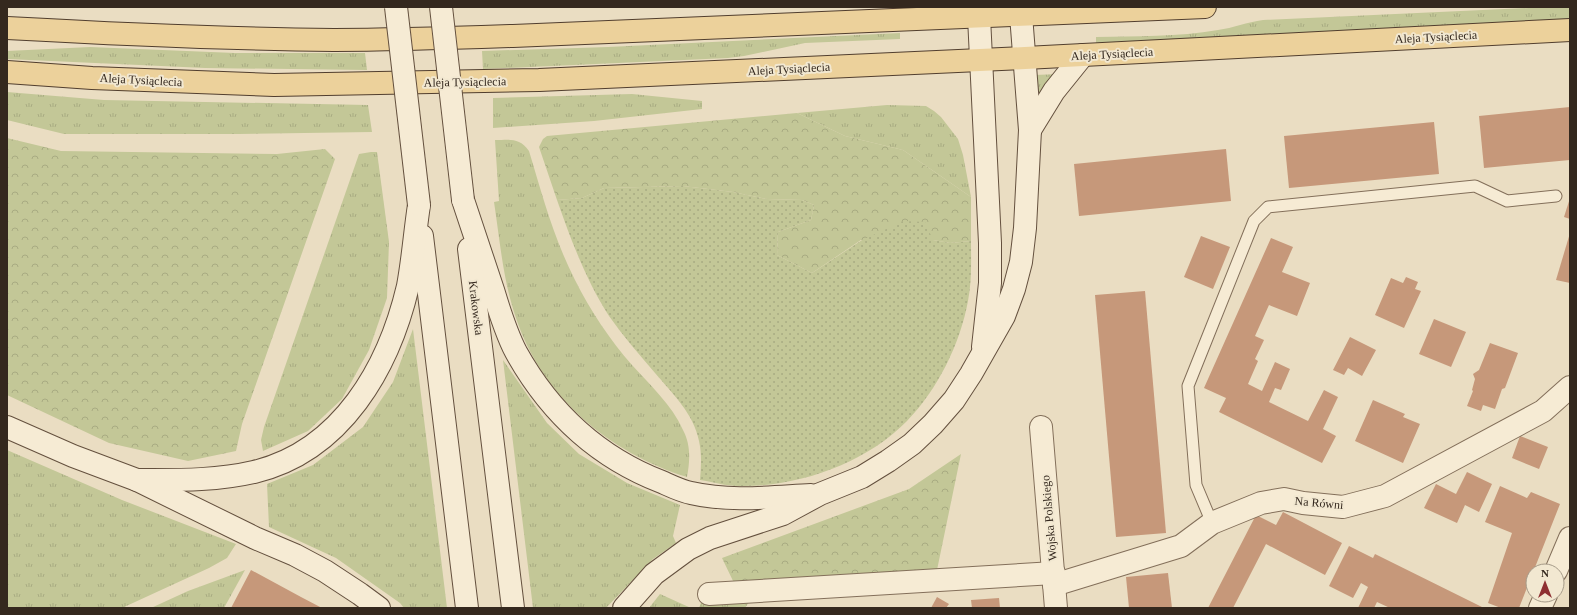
<svg xmlns="http://www.w3.org/2000/svg" width="1577" height="615" font-family="Georgia,serif">
	<defs>
		<pattern id="grass-tufts" width="24" height="20" patternUnits="userSpaceOnUse"><rect width="24" height="20" fill="#c3c797"/><path d="M3 7l-1-3M5 7V3M7 7l1-3M15 17l-1-3M17 17v-4M19 17l1-3" fill="none" stroke="#a8ab82"/></pattern>
		<pattern id="forest-crowns" width="20" height="18" patternUnits="userSpaceOnUse"><rect width="20" height="18" fill="#c3c797"/><path d="M2 6a3 3 0 1 1 6 0M12 15a3 3 0 1 1 6 0" fill="none" stroke="#a8ab82"/></pattern>
		<pattern id="park-dots" width="8" height="8" patternUnits="userSpaceOnUse"><rect width="8" height="8" fill="#c3c797"/><path d="M2 2h.1M6 6h.1" fill="none" stroke="#a8ab82" stroke-width="1.8" stroke-linecap="round"/></pattern>
	</defs>
	<rect width="100%" height="100%" fill="#eaddc2"/>
	<!-- grass -->
	<g fill="url(#grass-tufts)">
		<path d="M1550 7H1570V19L1096 43V37C1136 36 1178 37 1218 30 1233 28 1247 22 1263 20Z"/>
		<path d="M900 33V39L805 43 744 56 728 58 483 69 482 51 608 47Z"/>
		<path d="M90 47 235 53H365L367 70 205 68 7 59V51Z"/>
		<path d="M1062 74 1036 108 1033 75Z"/>
		<path d="M7 92 104 100 368 105 372 132 238 134H64L7 120Z"/>
		<path d="M632 94 702 101V109L594 121 493 128V98Z"/>
		<path d="M887 105 926 106 934 111 941 117 958 139 963 155 971 197 903 150 845 136 797 113Z"/>
		<path d="M495 140C510 140 519 137 529 151 542 194 554 239 575 280 590 310 610 340 632 365 650 385 672 405 683 430 691 445 690 461 687 477 610 453 542 397 516 318 503 281 500 241 494 202L499 201Z"/>
		<path d="M371 152H377L389 242 387 298 369 350 342 399 308 431 263 451 261 440 264 427 359 154Z"/>
		<path d="M413 329 447 608H404L400 603 336 558 269 527 267 484 313 465 363 427 393 382Z"/>
		<path d="M503 360 547 423 579 454 627 483 680 505 673 536 676 543 653 559 606 608H533Z"/>
		<path d="M7 450 122 500 236 544 227 558 209 568 122 608H7Z"/>
		<path d="M245 570 224 608H151L188 591Z"/>
		<path d="M660 594 691 608H649Z"/>
		<path d="M749 602 745 608H699L701 603Z"/>
	</g>
	<!-- forest -->
	<g fill="url(#forest-crowns)">
		<path d="M797 113 845 136 903 150 971 197V241L950 243 933 240H861L812 273 777 255 778 232 811 220 814 205 802 200 767 199 733 192 683 186 604 188 582 198 557 200 539 147 543 139 547 136Z"/>
		<path d="M7 138 61 151 277 154 325 149 335 159 242 424 236 451 188 461 109 443 7 395Z"/>
		<path d="M961 454 937 570 734 583 722 558 909 489Z"/>
	</g>
	<!-- park -->
	<path fill="url(#park-dots)" d="M683 186 733 192 767 199 802 200 814 205 811 220 778 232 777 255 812 273 862 240 904 221 925 222 933 240 950 243 971 241C971 261 972 281 968 301 960 344 938 389 907 421 865 464 798 487 739 486 726 486 713 482 700 480 701 467 702 454 699 441 694 414 672 393 655 373 639 354 623 336 609 316 586 280 571 240 557 200L582 198 604 188Z"/>
	<!-- building -->
	<g fill="#c6987a">
		<path d="M1570 107V160L1484 168 1479 116Z"/>
		<path d="M1434 122 1439 174 1289 188 1284 136Z"/>
		<path d="M1226 149 1231 201 1079 216 1074 164Z"/>
		<path d="M1570 198V219L1564 217Z"/>
		<path d="M1570 233V283L1556 280Z"/>
		<path d="M1201 236 1230 247 1213 289 1184 277Z"/>
		<path d="M1271 238 1293 247 1282 272 1310 283 1297 316 1269 305 1255 336 1264 340 1255 359 1258 361 1248 384 1262 391 1275 362 1290 369 1281 390 1275 388 1269 402 1308 421 1324 390 1338 397 1323 429 1336 436 1322 463 1219 412 1226 398 1204 388Z"/>
		<path d="M1406 277 1418 282 1415 289 1421 291 1404 328 1375 315 1391 278 1403 283Z"/>
		<path d="M1145 291 1166 533 1116 537 1095 295Z"/>
		<path d="M1434 319 1466 332 1451 367 1419 354Z"/>
		<path d="M1350 337 1376 350 1362 376 1348 368 1344 375 1333 370Z"/>
		<path d="M1490 343 1518 353 1505 388 1502 389 1495 409 1483 405 1481 411 1467 406 1473 391 1472 390 1475 379 1473 374 1479 370Z"/>
		<path d="M1373 400 1405 414 1403 417 1420 424 1403 463 1355 441Z"/>
		<path d="M1520 436 1548 447 1539 469 1512 458Z"/>
		<path d="M1467 472 1492 484 1479 512 1465 505 1457 523 1424 508 1436 484 1456 494Z"/>
		<path d="M1500 486 1527 498 1531 492 1560 504 1519 608H1501L1488 603 1512 533 1485 522Z"/>
		<path d="M1283 512 1342 543 1325 575 1266 544 1233 608H1208L1256 515 1276 525Z"/>
		<path d="M1349 546 1373 558 1375 554 1482 607V608H1390L1377 602 1374 608H1358L1368 587 1361 583 1353 598 1329 586Z"/>
		<path d="M251 570 301 597 322 608H231Z"/>
		<path d="M1168 573 1172 608H1129L1126 577Z"/>
		<path d="M937 597 949 604 946 608H931Z"/>
		<path d="M999 598 1000 608H972L971 600Z"/>
	</g>
	<g fill="none" stroke-linecap="round" stroke-linejoin="round">
		<!-- lane casing -->
		<g stroke="#836f5a" stroke-width="13">
			<path id="lane" d="M1212 523 1196 485 1188 386 1254 221 1268 207 1475 186 1507 201 1556 196"/>
		</g>
		<!-- street casing -->
		<g stroke="#836f5a" stroke-width="24">
			<g id="street">
				<path d="M1041 427 1056 608"/>
				<path d="M1556 571 1570 538"/>
				<path d="M1054 585 1181 546 1212 523 1261 503 1284 499 1303 503 1343 507 1385 496 1543 411 1570 387"/>
				<path d="M709 594 1054 573"/>
				<path d="M1540 608 1546 595"/>
			</g>
		</g>
		<!-- secondary casing -->
		<g stroke="#64503e" stroke-width="24">
			<g id="secondary">
				<path d="M979 17 990 243V283L983 347"/>
				<path d="M1030 130 1054 91 1083 55"/>
				<path d="M463 200C473 230 483 260 493 290 499 310 506 333 516 352 550 413 597 457 662 482 671 486 681 491 691 493 730 502 771 497 811 495"/>
				<path d="M422 236 467 608"/>
				<path d="M469 249 513 608"/>
				<path d="M7 427 73 456 137 480 255 538 295 555 325 571 360 594 379 608"/>
				<path d="M137 480C176 480 216 481 254 472 342 451 389 367 408 286 413 259 415 231 419 205"/>
				<path d="M624 608 654 574 688 549 710 538 783 514 820 494 862 477 888 461 912 444 933 424 954 400 971 374 1004 316 1014 289 1021 262 1025 228 1030 130 1021 15"/>
			</g>
		</g>
		<!-- primary casing -->
		<g stroke="#513e2e" stroke-width="24">
			<g id="primary">
				<path d="M7 28C116 34 225 39 334 40 394 40 453 38 513 36L1205 7"/>
				<path d="M7 72 92 78 274 85 539 80 1025 58 1570 30"/>
			</g>
		</g>
		<!-- lane -->
		<use href="#lane" stroke="#f6ebd4" stroke-width="11"/>
		<!-- street -->
		<use href="#street" stroke="#f6ebd4" stroke-width="22"/>
		<!-- secondary -->
		<use href="#secondary" stroke="#f6ebd4" stroke-width="22"/>
		<!-- primary -->
		<use href="#primary" stroke="#ecd19b" stroke-width="22"/>
		<!-- secondary-bridge casing -->
		<g stroke="#64503e" stroke-width="24" stroke-linecap="butt">
			<g id="secondary-bridge">
				<path d="M396 7 419 205"/>
				<path d="M441 7 463 200"/>
			</g>
		</g>
		<!-- secondary-bridge -->
		<use href="#secondary-bridge" stroke="#f6ebd4" stroke-width="22"/>
	</g>
	<g text-anchor="middle" dominant-baseline="central" stroke-width="4" stroke-linejoin="round" paint-order="stroke">
		<!-- street labels -->
		<g font-size="12" fill="#34281e" stroke="#f2e8d1">
			<text transform="translate(1436 37) rotate(-3)">Aleja Tysiąclecia</text>
			<text transform="translate(1112 54) rotate(-3)">Aleja Tysiąclecia</text>
			<text transform="translate(789 69) rotate(-3)">Aleja Tysiąclecia</text>
			<text transform="translate(141 80) rotate(3)">Aleja Tysiąclecia</text>
			<text transform="translate(465 82) rotate(-1)">Aleja Tysiąclecia</text>
			<text transform="translate(476 308) rotate(83)">Krakowska</text>
			<text transform="translate(1319 503) rotate(5)">Na Równi</text>
			<text transform="translate(1049 518) rotate(-95)">Wojska Polskiego</text>
		</g>
	</g>
	<!-- border -->
	<rect width="1577" height="615" fill="none" stroke="#34281e" stroke-width="16"/>
	<!-- north arrow -->
	<g transform="translate(1545 583)"><circle r="19" fill="#f2e8d1" stroke="#a69b89"/>
	<path d="M0-3L7 15L0 10L-7 15Z" fill="#8e2f31"/>
	<text y="-6" font-size="11" font-weight="bold" text-anchor="middle" fill="#34281e">N</text>
	</g>
</svg>
